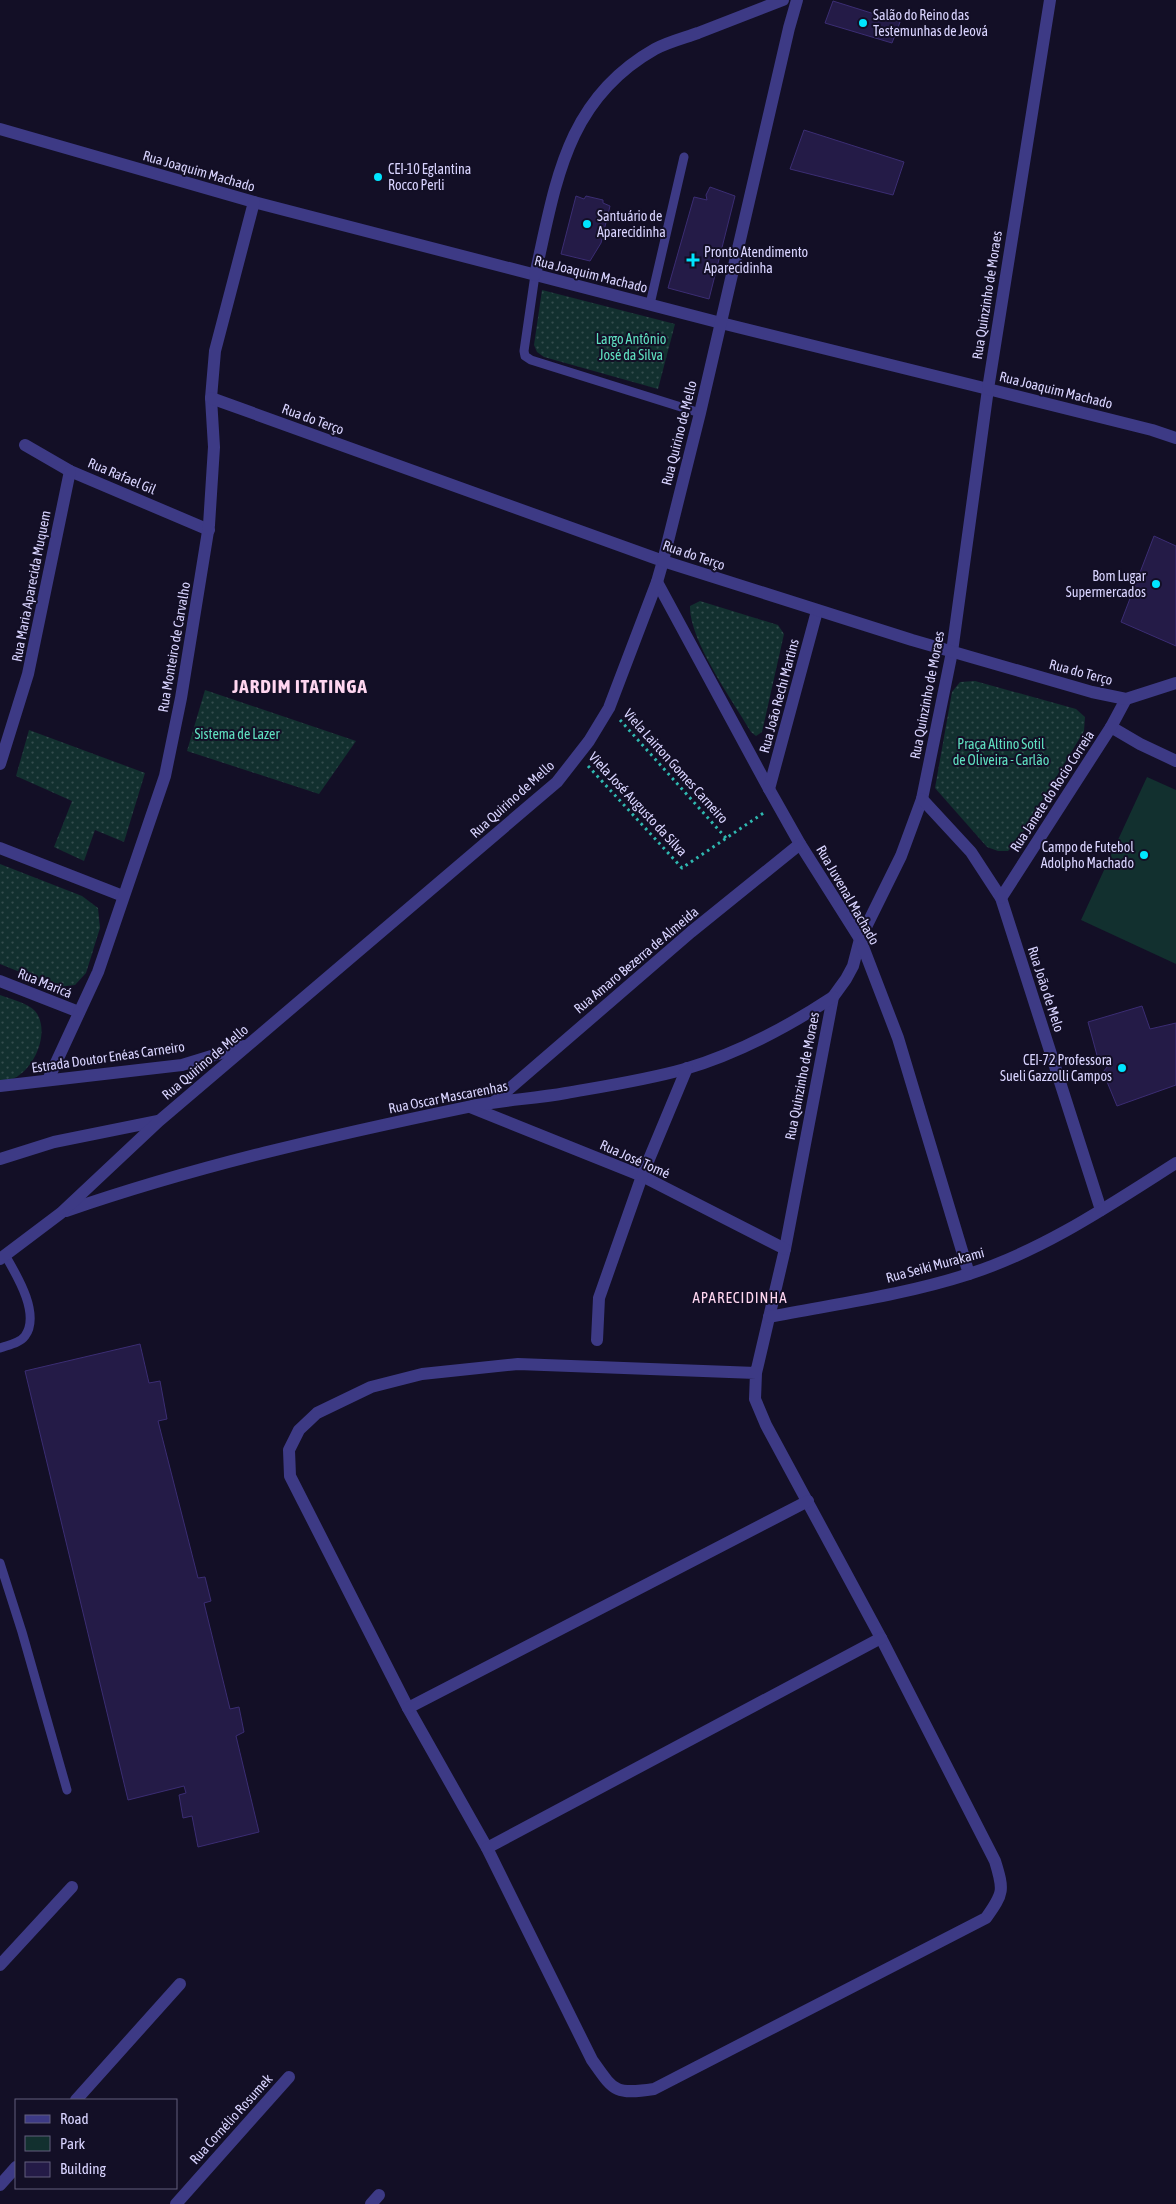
<svg xmlns="http://www.w3.org/2000/svg" width="1176" height="2204" font-family="'Asap Condensed',sans-serif">
	<defs>
		<pattern id="green-dots" width="8" height="8" patternUnits="userSpaceOnUse" patternTransform="scale(1.25)"><rect width="8" height="8" fill="#12302f"/><path d="M2 2h.1M6 6h.1" fill="none" stroke="#344d4e" stroke-width="1.8" stroke-linecap="round"/></pattern>
	</defs>
	<rect width="100%" height="100%" fill="#130f26"/>
	<!-- green -->
	<g fill="url(#green-dots)">
		<path d="M542 290 675 324 658 389 544 357 537 352 534 345Z"/>
		<path d="M700 601 778 625 784 634 762 732 756 736 751 732C733 701 689 640 690 606Z"/>
		<path d="M975 681 1076 709 1085 717 1084 731 1019 839 1008 851H998L987 847 935 788 952 692 960 682Z"/>
		<path d="M205 690 356 741 319 794 187 751Z"/>
		<path d="M29 730 145 773 124 842 95 830 84 861 54 847 72 801 16 776Z"/>
		<path d="M0 864 82 896 98 908 100 928 86 973 75 985 57 987 0 964Z"/>
		<path d="M0 995C10 999 28 1003 35 1011 50 1029 37 1064 18 1076 14 1079 6 1081 0 1082Z"/>
	</g>
	<!-- pitch -->
	<path fill="#12302f" d="M1147 777 1176 790V964L1081 920Z"/>
	<!-- building -->
	<g fill="#241b47" stroke="#3b2d73">
		<path d="M833 1 900 22 892 43 825 23Z"/>
		<path d="M804 130 904 162 893 195 790 169Z"/>
		<path d="M710 187 735 196 709 299 668 288 694 197 707 200 706 195Z"/>
		<path d="M576 196 584 199 586 196 603 200V203L610 206 601 243 590 261 561 254Z"/>
		<path d="M1154 536 1176 546V646L1121 622Z"/>
		<path d="M1142 1006 1150 1029 1176 1023V1085L1117 1106 1103 1072 1108 1066 1105 1058 1098 1059 1088 1022Z"/>
		<path d="M140 1344 149 1383 160 1381 167 1419 158 1421 198 1578 205 1577 211 1601 204 1603 230 1709 239 1707 244 1732 236 1736 259 1832 198 1847 192 1816 183 1818 179 1795 186 1793 184 1786 128 1800 25 1371Z"/>
	</g>
	<g fill="none" stroke-linecap="round" stroke-linejoin="round">
		<!-- path -->
		<g stroke="#2fb8b0" stroke-width="3" stroke-dasharray="2.5 4" stroke-linecap="butt">
			<path d="M620 720 726 838"/>
			<path d="M588 766 682 868 765 812"/>
		</g>
		<!-- service -->
		<g stroke="#3d3a85" stroke-width="9">
			<path d="M535 275 524 351 525 356 531 360 700 413"/>
			<path d="M650 304 684 157"/>
			<path d="M0 1348C8 1345 20 1343 25 1336 41 1314 16 1274 5 1255"/>
			<path d="M0 1563 22 1632 67 1790"/>
		</g>
		<!-- minor -->
		<g stroke="#3d3a85" stroke-width="12">
			<path d="M0 129 254 202 721 323 988 389 952 652 922 799 901 856 860 939 853 966 846 979 833 997 785 1249 756 1373 755 1399 766 1425 881 1638 995 1861C1004 1890 1004 1893 986 1918L654 2089C614 2095 614 2091 592 2060L487 1848 408 1708 290 1476 289 1450 299 1430 317 1413 371 1387 422 1374 518 1364 756 1373"/>
			<path d="M535 275C556 183 565 100 655 49 668 42 684 38 698 33 726 22 755 11 783 0"/>
			<path d="M25 445 70 471 209 530"/>
			<path d="M657 582 769 789 800 844 860 939 898 1038 969 1274"/>
			<path d="M1111 727 1140 744 1176 761"/>
			<path d="M0 764 28 674 70 471"/>
			<path d="M769 789 817 611"/>
			<path d="M922 799 971 852 1001 898 1101 1210"/>
			<path d="M0 848 123 896"/>
			<path d="M1001 898 1111 727 1126 699"/>
			<path d="M0 981 79 1012"/>
			<path d="M48 1080 98 972 165 776 181 698 209 525 214 447 211 398 215 351 254 202"/>
			<path d="M0 1086 182 1065 244 1046"/>
			<path d="M494 1102 691 932 800 844"/>
			<path d="M470 1107 642 1176 785 1249"/>
			<path d="M0 1159 54 1142 158 1121"/>
			<path d="M66 1211C196 1166 332 1135 467 1107 500 1100 533 1099 566 1093 606 1086 646 1080 685 1069 736 1054 789 1026 833 997"/>
			<path d="M0 1259 61 1213 159 1121 557 782 589 741 609 708 657 582 663 561 211 398"/>
			<path d="M769 1317C835 1304 904 1295 969 1274 1044 1250 1110 1205 1176 1163"/>
			<path d="M597 1340 599 1298 642 1176 687 1068"/>
			<path d="M408 1708 808 1501"/>
			<path d="M487 1848 881 1638"/>
			<path d="M0 1965 72 1887"/>
			<path d="M76 2100 180 1984"/>
			<path d="M0 2185 16 2167"/>
			<path d="M176 2204 289 2077"/>
			<path d="M371 2204 379 2195"/>
		</g>
		<!-- tertiary -->
		<g stroke="#3d3a85" stroke-width="12">
			<path d="M797 0 789 28 700 413 663 561 912 640 1092 692 1126 699 1176 683"/>
			<path d="M1050 0 988 389 1152 430 1176 438"/>
		</g>
	</g>
	<!-- markers -->
	<g fill="#00e5ff" stroke="#130f26" stroke-width="2">
		<circle cx="863" cy="23" r="5"/>
		<circle cx="378" cy="177" r="5"/>
		<circle cx="587" cy="224" r="5"/>
		<path d="M690.5 252.5h5v5h5v5h-5v5h-5v-5h-5v-5h5z"/>
		<circle cx="1156" cy="584" r="5"/>
		<circle cx="1144" cy="855" r="5"/>
		<circle cx="1122" cy="1068" r="5"/>
	</g>
	<g text-anchor="middle" dominant-baseline="central" stroke-width="4" stroke-linejoin="round" paint-order="stroke">
		<!-- poi labels -->
		<g font-size="14" fill="#d9d4ff" stroke="#130f26" text-anchor="start">
			<text x="873" y="15">Salão do Reino das<tspan x="873" dy="16">Testemunhas de Jeová</tspan></text>
			<text x="388" y="169">CEI-10 Eglantina<tspan x="388" dy="16">Rocco Perli</tspan></text>
			<text x="597" y="216">Santuário de<tspan x="597" dy="16">Aparecidinha</tspan></text>
			<text x="704" y="252">Pronto Atendimento<tspan x="704" dy="16">Aparecidinha</tspan></text>
			<text x="1146" y="576" text-anchor="end">Bom Lugar<tspan x="1146" dy="16">Supermercados</tspan></text>
			<text x="1134" y="847" text-anchor="end">Campo de Futebol<tspan x="1134" dy="16">Adolpho Machado</tspan></text>
			<text x="1112" y="1060" text-anchor="end">CEI-72 Professora<tspan x="1112" dy="16">Sueli Gazzolli Campos</tspan></text>
		</g>
		<!-- street labels -->
		<g font-size="14" fill="#d9d4ff" stroke="#130f26">
			<text transform="translate(199 171) rotate(16)">Rua Joaquim Machado</text>
			<text transform="translate(591 274) rotate(14)">Rua Joaquim Machado</text>
			<text transform="translate(987 295) rotate(-81)">Rua Quinzinho de Moraes</text>
			<text transform="translate(1056 390) rotate(14)">Rua Joaquim Machado</text>
			<text transform="translate(313 419) rotate(20)">Rua do Terço</text>
			<text transform="translate(679 433) rotate(-76)">Rua Quirino de Mello</text>
			<text transform="translate(122 476) rotate(23)">Rua Rafael Gil</text>
			<text transform="translate(694 555) rotate(19)">Rua do Terço</text>
			<text transform="translate(31 586) rotate(-79)">Rua Maria Aparecida Muquem</text>
			<text transform="translate(174 647) rotate(-80)">Rua Monteiro de Carvalho</text>
			<text transform="translate(1081 672) rotate(15)">Rua do Terço</text>
			<text transform="translate(927 695) rotate(-79)">Rua Quinzinho de Moraes</text>
			<text transform="translate(779 696) rotate(-75)">Rua João Rechi Martins</text>
			<text transform="translate(676 766) rotate(48)">Viela Lairton Gomes Carneiro</text>
			<text transform="translate(1052 791) rotate(-57)">Rua Janete do Rocio Correia</text>
			<text transform="translate(512 799) rotate(-42)">Rua Quirino de Mello</text>
			<text transform="translate(638 804) rotate(47)">Viela José Augusto da Silva</text>
			<text transform="translate(848 895) rotate(60)">Rua Juvenal Machado</text>
			<text transform="translate(636 960) rotate(-40)">Rua Amaro Bezerra de Almeida</text>
			<text transform="translate(45 983) rotate(22)">Rua Maricá</text>
			<text transform="translate(1046 989) rotate(72)">Rua João de Melo</text>
			<text transform="translate(108 1057) rotate(-8)">Estrada Doutor Enéas Carneiro</text>
			<text transform="translate(205 1062) rotate(-40)">Rua Quirino de Mello</text>
			<text transform="translate(802 1076) rotate(-79)">Rua Quinzinho de Moraes</text>
			<text transform="translate(448 1097) rotate(-11)">Rua Oscar Mascarenhas</text>
			<text transform="translate(635 1159) rotate(24)">Rua José Tomé</text>
			<text transform="translate(935 1265) rotate(-15)">Rua Seiki Murakami</text>
			<text transform="translate(231 2119) rotate(-48)">Rua Cornélio Rosumek</text>
		</g>
		<!-- park labels -->
		<g font-size="14" fill="#5fe0c0" stroke="#130f26">
			<text x="631" y="339">Largo Antônio<tspan x="631" dy="16">José da Silva</tspan></text>
			<text x="237" y="734">Sistema de Lazer</text>
			<text x="1001" y="744">Praça Altino Sotil<tspan x="1001" dy="16">de Oliveira - Carlão</tspan></text>
		</g>
		<!-- neighbourhood labels -->
		<g font-size="15" letter-spacing="1" fill="#ffd6f0" stroke="#130f26">
			<text x="740" y="1297">APARECIDINHA</text>
		</g>
		<!-- district labels -->
		<g font-size="19" font-weight="bold" letter-spacing="1" fill="#ffd6f0" stroke="#130f26">
			<text x="300" y="686">JARDIM ITATINGA</text>
		</g>
	</g>
	<!-- legend -->
	<rect x="15" y="2099" width="162" height="90" fill="#130f26" stroke="#625e7d"/>
	<rect x="25" y="2115" width="25" height="8" fill="#3d3a85" stroke="#625e7d"/>
	<text x="60" y="2124" font-size="15" fill="#d9d4ff">Road</text>
	<rect x="25" y="2136" width="25" height="15" fill="#12302f" stroke="#625e7d"/>
	<text x="60" y="2149" font-size="15" fill="#d9d4ff">Park</text>
	<rect x="25" y="2162" width="25" height="15" fill="#241b47" stroke="#625e7d"/>
	<text x="60" y="2174" font-size="15" fill="#d9d4ff">Building</text>
</svg>
